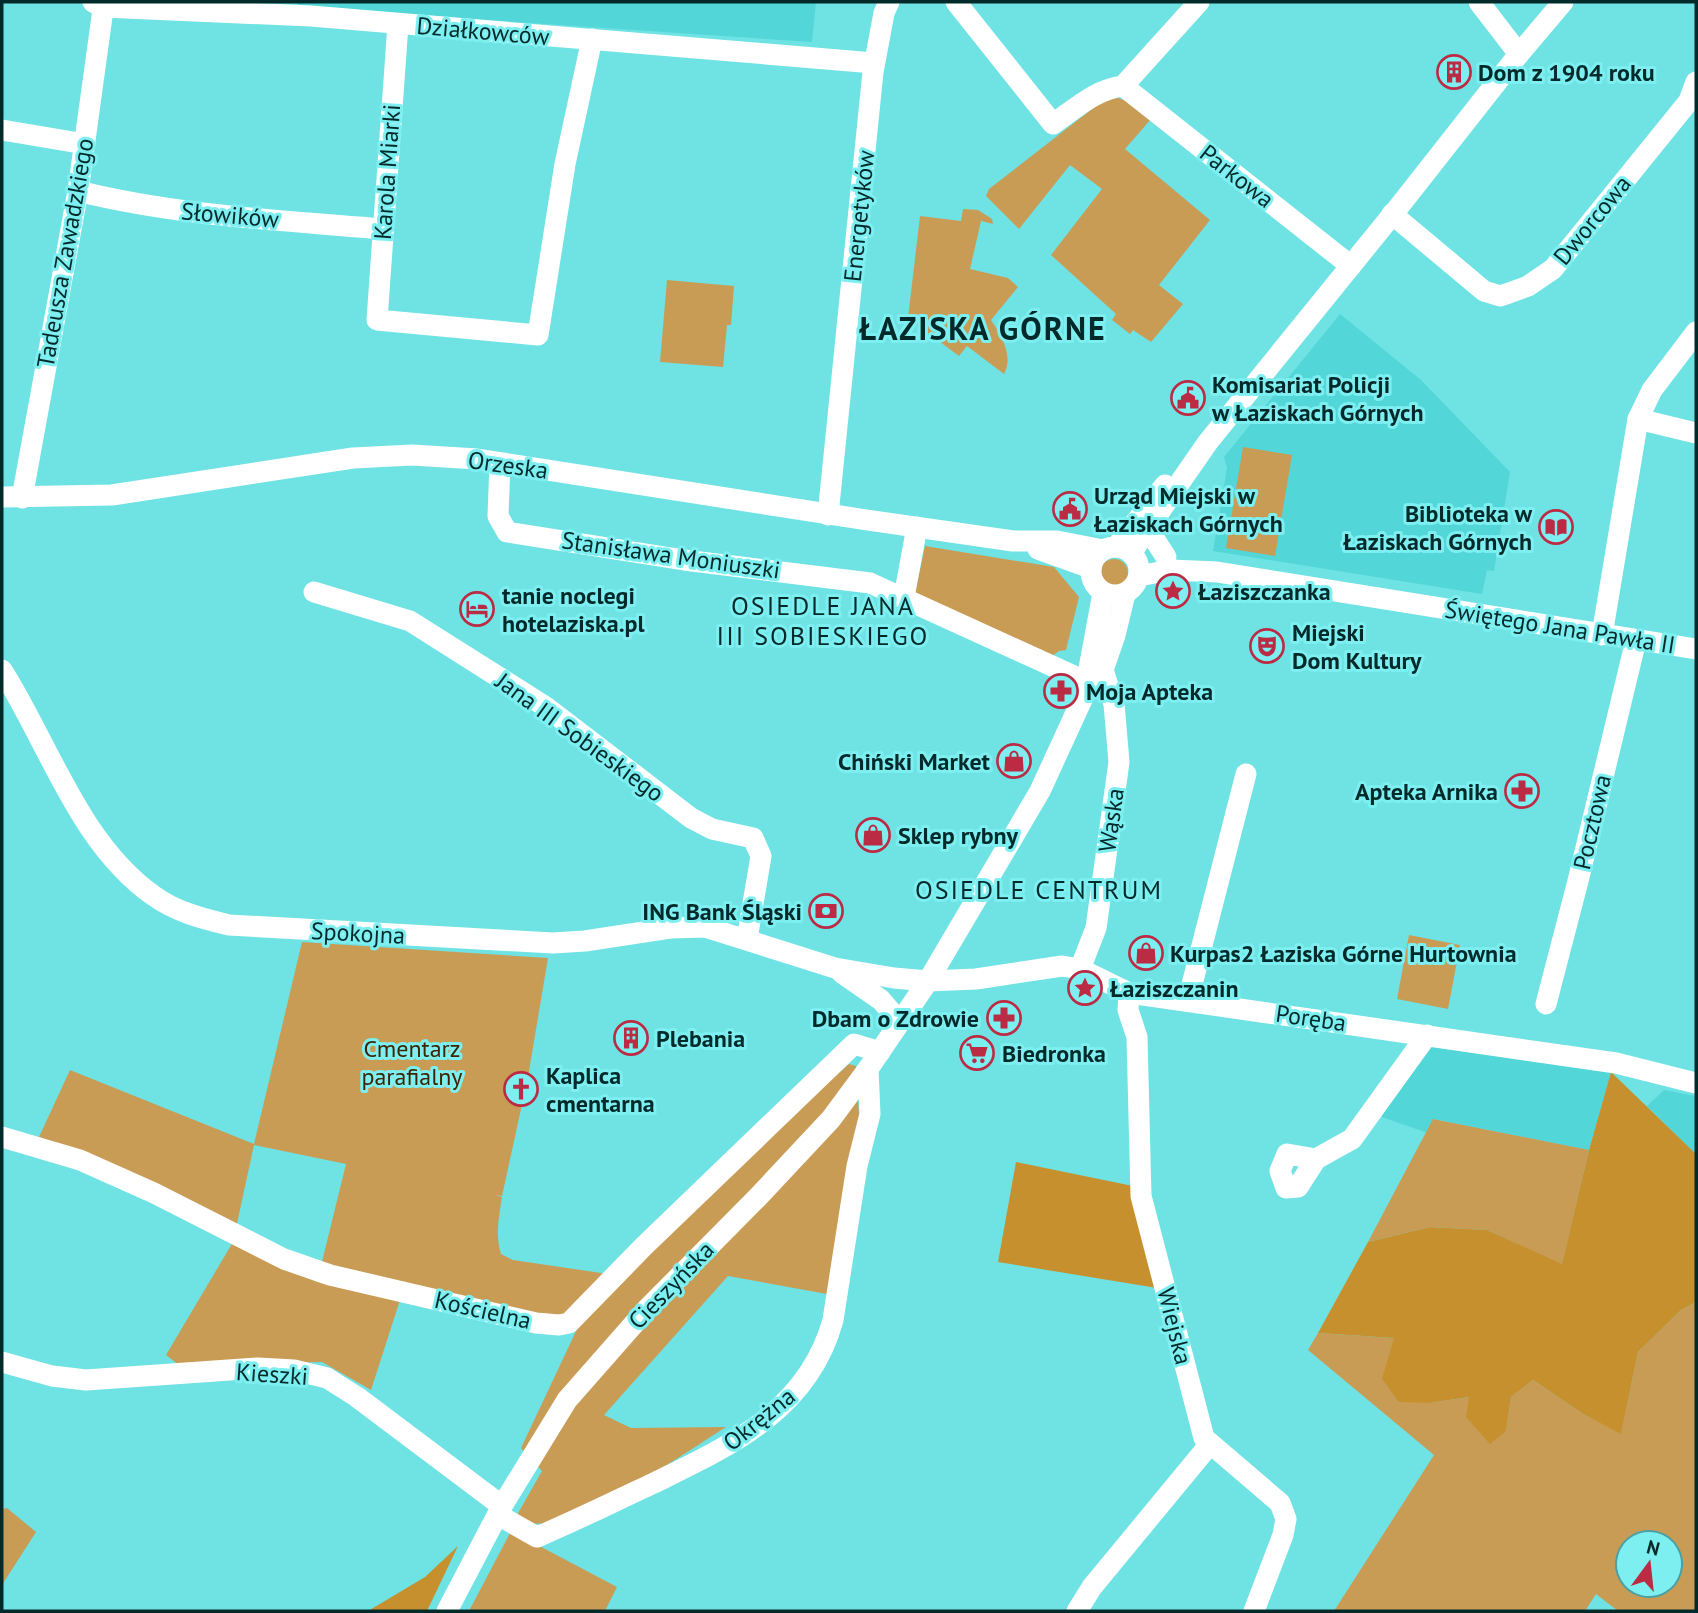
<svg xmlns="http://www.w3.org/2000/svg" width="1698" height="1613" font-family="'PT Sans',sans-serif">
	<rect width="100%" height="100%" fill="#6fe2e4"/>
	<!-- built -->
	<g fill="#52d6d8">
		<path d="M297 2H816L812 42 396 14 298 5Z"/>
		<path d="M1340 314 1421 380 1510 472 1494 571 1487 570 1482 594 1213 551 1227 468 1224 457Z"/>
		<path d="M1432 1047 1611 1072 1589 1150 1434 1119 1428 1133 1379 1116Z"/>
		<path d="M1664 1090 1696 1096V1154L1647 1106Z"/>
	</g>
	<!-- green -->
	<g fill="#c99c56" fill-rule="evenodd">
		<path d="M1118 98 1132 103 1151 119 1125 149 1210 220 1159 285 1183 304 1151 342 1133 330 1130 334 1112 320 1116 314 1051 255 1102 189 1070 165 1019 229 986 196 989 189 1105 99Z"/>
		<path d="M963 209 978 210 992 219 993 224 981 221 970 269 1008 278 1018 287 991 320C1001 335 1014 356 1004 374L967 346 959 356 908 318 920 216 961 221Z"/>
		<path d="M667 280 734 286 731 325H727L723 367 660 362Z"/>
		<path d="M1243 447 1292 455 1275 556 1226 548Z"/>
		<path d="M925 546 1054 567 1079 597 1066 650 1059 651 1052 656 915 594Z"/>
		<circle cx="1114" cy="573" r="14"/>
		<path d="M1409 935 1460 945 1448 1009 1397 999Z"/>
		<path d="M302 942 548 958 528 1077 502 1196 494 1195 502 1197C499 1217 495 1234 501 1254L513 1260 608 1274 849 1064 856 1066 859 1116 827 1294 728 1276 604 1415 631 1428 726 1427C691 1449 569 1533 532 1523 527 1522 521 1518 517 1515L542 1471 521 1448 578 1327 401 1297 371 1390 322 1362 179 1365 166 1355 233 1242 317 1282 346 1164 254 1145 236 1228 39 1137 70 1070 254 1144Z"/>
		<path d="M1433 1119 1589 1150 1562 1265 1487 1230 1430 1227 1368 1242Z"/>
		<path d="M1696 1302V1611H1618L1596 1594 1585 1611H1334L1434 1455 1308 1350 1318 1333 1394 1338 1430 1403 1469 1397 1506 1431 1511 1397 1533 1380 1583 1414 1621 1433 1638 1352 1681 1310ZM1628 1543H1670V1585H1628Z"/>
		<path d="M7 1508 36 1532 2 1585V1509Z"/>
		<path d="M511 1531 617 1587 605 1611H469Z"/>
	</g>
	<!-- forest -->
	<g fill="#c7902f">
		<path d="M1611 1072 1696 1154V1302L1681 1310 1638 1352 1621 1434 1583 1414 1533 1380 1511 1397 1506 1431 1490 1444 1466 1417 1469 1397 1430 1403 1399 1402 1382 1379 1394 1338 1318 1333 1368 1242 1430 1227 1487 1230 1562 1264 1589 1150Z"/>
		<path d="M1016 1162 1133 1186 1157 1288 998 1262Z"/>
		<path d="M458 1546 427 1611H368L425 1577Z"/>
	</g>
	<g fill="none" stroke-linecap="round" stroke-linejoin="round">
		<!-- minor -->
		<g stroke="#fff" stroke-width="21">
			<path d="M93 2 103 7 311 16 874 63"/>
			<path d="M956 2 1053 124C1075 109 1096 89 1123 86L1199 2"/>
			<path d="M1479 2 1519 54"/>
			<path d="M398 24 377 320 538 335 565 164 592 39"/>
			<path d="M1123 86 1351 266"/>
			<path d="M2 130 85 144"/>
			<path d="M78 191C178 216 281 220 383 229"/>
			<path d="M1392 214 1484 291 1500 296 1509 293 1528 286 1553 269 1689 101 1696 82"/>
			<path d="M1638 419 1696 433"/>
			<path d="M500 463 498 516 507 532 684 560 870 583 1085 681"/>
			<path d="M2 497 112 495 353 458 412 455 477 459 867 520 1013 541H1057L1103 550"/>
			<path d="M22 498 78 191 104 2"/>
			<path d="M828 515 873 72 884 13 889 2"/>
			<path d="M1151 525 1153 537 1166 557"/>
			<circle cx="1115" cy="571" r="24"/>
			<path d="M1116 547 1165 485"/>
			<path d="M1038 549 1091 568"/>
			<path d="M1131 553 1208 442 1401 204 1519 54 1563 2"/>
			<path d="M1139 576 1170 570 1217 572 1696 649"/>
			<path d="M314 592 410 621 546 707 691 818 712 829 753 838 761 856 747 939"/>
			<path d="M904 597 917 527"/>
			<path d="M1602 635 1638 419 1652 390 1696 332"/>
			<path d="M2 670C50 746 79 843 154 896 176 912 204 919 229 925L553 943 585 941 670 928 705 927 835 968 894 978 928 981 976 979 1062 966 1080 969 1129 993 1616 1063 1696 1083"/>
			<path d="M1085 690 1103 593"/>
			<path d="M1080 969 1096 928 1119 762 1114 704 1103 670"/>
			<path d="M842 973 881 1000 900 1022"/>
			<path d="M1129 993 1128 1010 1137 1037 1141 1196 1204 1438 1280 1503 1286 1519 1283 1535 1254 1611"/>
			<path d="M1188 1000 1246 774"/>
			<path d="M1546 1004 1578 881 1636 640"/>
			<path d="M2 1137 80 1160 154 1193 284 1259 330 1275 536 1323 559 1325 569 1323 643 1247 854 1044 880 1052"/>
			<path d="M1316 1159 1298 1187 1286 1188 1280 1171 1287 1154 1316 1159 1352 1139 1427 1035"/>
			<path d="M2 1362 52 1376 86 1380 258 1368 294 1370 327 1378 357 1397 502 1506"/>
			<path d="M498 1515 537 1537C577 1520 615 1501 654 1483 731 1445 808 1411 833 1320L857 1166 870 1114 868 1069"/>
			<path d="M447 1611 502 1506 567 1400 647 1309 758 1197 831 1119 868 1069 928 981 1040 791 1085 693 1103 670 1115 635 1125 594"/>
			<path d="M1077 1611 1092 1587 1210 1444"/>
		</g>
	</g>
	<!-- icons -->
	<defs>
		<g id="building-ring" transform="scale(1.75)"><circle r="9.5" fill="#7deff1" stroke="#bc2b44" stroke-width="1.5"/><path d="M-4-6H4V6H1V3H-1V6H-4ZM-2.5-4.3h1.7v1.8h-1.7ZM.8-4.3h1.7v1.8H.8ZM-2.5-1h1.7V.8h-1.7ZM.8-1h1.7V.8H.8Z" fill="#bc2b44"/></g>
		<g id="civic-ring" transform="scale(1.75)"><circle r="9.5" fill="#7deff1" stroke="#bc2b44" stroke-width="1.5"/><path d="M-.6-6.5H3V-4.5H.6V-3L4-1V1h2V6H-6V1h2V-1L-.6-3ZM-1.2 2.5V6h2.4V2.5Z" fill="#bc2b44"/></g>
		<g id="library-ring" transform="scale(1.75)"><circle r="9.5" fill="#7deff1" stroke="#bc2b44" stroke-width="1.5"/><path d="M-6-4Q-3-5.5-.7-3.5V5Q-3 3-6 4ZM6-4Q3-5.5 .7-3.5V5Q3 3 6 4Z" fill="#bc2b44"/></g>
		<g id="sight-ring" transform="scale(1.75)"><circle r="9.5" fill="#7deff1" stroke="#bc2b44" stroke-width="1.5"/><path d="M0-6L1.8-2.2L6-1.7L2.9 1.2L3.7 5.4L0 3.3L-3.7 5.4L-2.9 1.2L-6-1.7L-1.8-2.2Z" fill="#bc2b44"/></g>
		<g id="hotel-ring" transform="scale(1.75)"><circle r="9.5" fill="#7deff1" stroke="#bc2b44" stroke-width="1.5"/><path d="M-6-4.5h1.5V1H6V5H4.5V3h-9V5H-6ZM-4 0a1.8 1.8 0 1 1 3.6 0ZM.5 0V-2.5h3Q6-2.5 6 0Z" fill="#bc2b44"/></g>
		<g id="theatre-ring" transform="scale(1.75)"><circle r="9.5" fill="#7deff1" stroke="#bc2b44" stroke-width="1.5"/><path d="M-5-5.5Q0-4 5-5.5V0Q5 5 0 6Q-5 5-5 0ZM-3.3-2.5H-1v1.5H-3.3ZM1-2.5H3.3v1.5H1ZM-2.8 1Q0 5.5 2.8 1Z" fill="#bc2b44"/></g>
		<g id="pharmacy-ring" transform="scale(1.75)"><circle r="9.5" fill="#7deff1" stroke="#bc2b44" stroke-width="1.5"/><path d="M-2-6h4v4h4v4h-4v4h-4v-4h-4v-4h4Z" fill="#bc2b44"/></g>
		<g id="shop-ring" transform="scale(1.75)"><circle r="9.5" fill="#7deff1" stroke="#bc2b44" stroke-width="1.5"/><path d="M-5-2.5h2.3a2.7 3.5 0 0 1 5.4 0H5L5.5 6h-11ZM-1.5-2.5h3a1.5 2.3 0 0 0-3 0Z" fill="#bc2b44"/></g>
		<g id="bank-ring" transform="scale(1.75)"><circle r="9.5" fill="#7deff1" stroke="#bc2b44" stroke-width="1.5"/><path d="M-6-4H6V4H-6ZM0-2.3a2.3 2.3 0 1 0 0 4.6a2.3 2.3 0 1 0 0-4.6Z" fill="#bc2b44"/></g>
		<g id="supermarket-ring" transform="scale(1.75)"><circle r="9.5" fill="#7deff1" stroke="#bc2b44" stroke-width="1.5"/><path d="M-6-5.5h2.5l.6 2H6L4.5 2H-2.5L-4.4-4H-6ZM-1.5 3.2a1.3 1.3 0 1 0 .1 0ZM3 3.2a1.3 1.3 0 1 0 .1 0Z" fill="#bc2b44"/></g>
		<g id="church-ring" transform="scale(1.75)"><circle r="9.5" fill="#7deff1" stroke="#bc2b44" stroke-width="1.5"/><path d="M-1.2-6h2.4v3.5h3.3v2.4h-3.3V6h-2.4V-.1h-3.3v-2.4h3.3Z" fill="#bc2b44"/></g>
	</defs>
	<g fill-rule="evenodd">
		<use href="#building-ring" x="1454" y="72"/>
		<use href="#civic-ring" x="1188" y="398"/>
		<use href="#civic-ring" x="1070" y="509"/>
		<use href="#library-ring" x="1556" y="527"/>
		<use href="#sight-ring" x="1173" y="591"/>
		<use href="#hotel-ring" x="477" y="609"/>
		<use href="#theatre-ring" x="1267" y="646"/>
		<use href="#pharmacy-ring" x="1061" y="691"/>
		<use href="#shop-ring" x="1014" y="761"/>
		<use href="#pharmacy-ring" x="1522" y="791"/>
		<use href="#shop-ring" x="873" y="835"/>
		<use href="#bank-ring" x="826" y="911"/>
		<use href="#shop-ring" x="1146" y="953"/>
		<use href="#sight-ring" x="1085" y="988"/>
		<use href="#pharmacy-ring" x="1004" y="1018"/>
		<use href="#building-ring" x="631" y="1038"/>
		<use href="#supermarket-ring" x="977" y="1053"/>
		<use href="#church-ring" x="521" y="1089"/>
	</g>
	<g text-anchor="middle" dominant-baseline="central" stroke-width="6" stroke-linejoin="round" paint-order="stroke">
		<!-- street labels -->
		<g font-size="24" fill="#032a2b" stroke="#7deff1">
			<text transform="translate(483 31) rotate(5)">Działkowców</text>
			<text transform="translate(387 172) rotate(-86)">Karola Miarki</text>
			<text transform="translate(1237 176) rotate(38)">Parkowa</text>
			<text transform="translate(230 215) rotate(5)">Słowików</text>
			<text transform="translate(859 216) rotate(-84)">Energetyków</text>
			<text transform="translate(1592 220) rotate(-51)">Dworcowa</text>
			<text transform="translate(65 253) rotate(-80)">Tadeusza Zawadzkiego</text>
			<text transform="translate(508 465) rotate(8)">Orzeska</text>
			<text transform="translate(671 555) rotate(8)">Stanisława Moniuszki</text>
			<text transform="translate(1560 627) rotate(9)">Świętego Jana Pawła II</text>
			<text transform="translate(580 737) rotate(36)">Jana III Sobieskiego</text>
			<text transform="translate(1111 820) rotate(-82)">Wąska</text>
			<text transform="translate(1592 822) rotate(-77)">Pocztowa</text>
			<text transform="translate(358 933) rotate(3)">Spokojna</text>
			<text transform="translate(1311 1018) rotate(8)">Poręba</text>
			<text transform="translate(671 1285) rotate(-46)">Cieszyńska</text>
			<text transform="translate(483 1310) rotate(13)">Kościelna</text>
			<text transform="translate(1175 1326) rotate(76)">Wiejska</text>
			<text transform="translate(272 1374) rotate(4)">Kieszki</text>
			<text transform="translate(759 1419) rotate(-39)">Okrężna</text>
		</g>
		<!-- poi labels -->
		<g font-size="24" font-weight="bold" fill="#032a2b" stroke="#7deff1" text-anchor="start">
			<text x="1478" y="72">Dom z 1904 roku</text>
			<text x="1212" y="384">Komisariat Policji<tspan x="1212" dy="28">w Łaziskach Górnych</tspan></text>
			<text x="1094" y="495">Urząd Miejski w<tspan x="1094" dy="28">Łaziskach Górnych</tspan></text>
			<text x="1532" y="513" text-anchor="end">Biblioteka w<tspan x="1532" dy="28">Łaziskach Górnych</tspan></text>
			<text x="1198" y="591">Łaziszczanka</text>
			<text x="502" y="595">tanie noclegi<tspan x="502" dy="28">hotelaziska.pl</tspan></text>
			<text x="1292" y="632">Miejski<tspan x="1292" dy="28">Dom Kultury</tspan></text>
			<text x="1086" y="691">Moja Apteka</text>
			<text x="990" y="761" text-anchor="end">Chiński Market</text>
			<text x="1498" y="791" text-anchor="end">Apteka Arnika</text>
			<text x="898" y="835">Sklep rybny</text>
			<text x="802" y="911" text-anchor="end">ING Bank Śląski</text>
			<text x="1170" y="953">Kurpas2 Łaziska Górne Hurtownia</text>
			<text x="1110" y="988">Łaziszczanin</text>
			<text x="979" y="1018" text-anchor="end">Dbam o Zdrowie</text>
			<text x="656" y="1038">Plebania</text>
			<text x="1002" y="1053">Biedronka</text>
			<text x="546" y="1075">Kaplica<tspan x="546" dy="28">cmentarna</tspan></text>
		</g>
		<!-- park labels -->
		<g font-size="24" fill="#3c2500" stroke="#7deff1">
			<text x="412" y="1048">Cmentarz<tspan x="412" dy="28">parafialny</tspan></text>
		</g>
		<!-- neighbourhood labels -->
		<g font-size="26" letter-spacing="2" fill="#032a2b" stroke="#7deff1">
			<text x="823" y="605">OSIEDLE JANA<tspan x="823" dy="30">III SOBIESKIEGO</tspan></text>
			<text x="1039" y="889">OSIEDLE CENTRUM</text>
		</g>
		<!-- district labels -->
		<g font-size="32" font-weight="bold" letter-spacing="2" fill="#032a2b" stroke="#7deff1">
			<text x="983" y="328">ŁAZISKA GÓRNE</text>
		</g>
	</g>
	<!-- border -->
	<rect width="1698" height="1613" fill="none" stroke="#032a2b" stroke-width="7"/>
	<!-- north arrow -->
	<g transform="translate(1649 1564) rotate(15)"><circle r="33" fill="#7deff1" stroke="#4ca0a2" stroke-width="2"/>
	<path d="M0-5L12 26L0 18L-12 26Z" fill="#bc2b44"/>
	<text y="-10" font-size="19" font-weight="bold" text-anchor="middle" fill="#032a2b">N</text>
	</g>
</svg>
